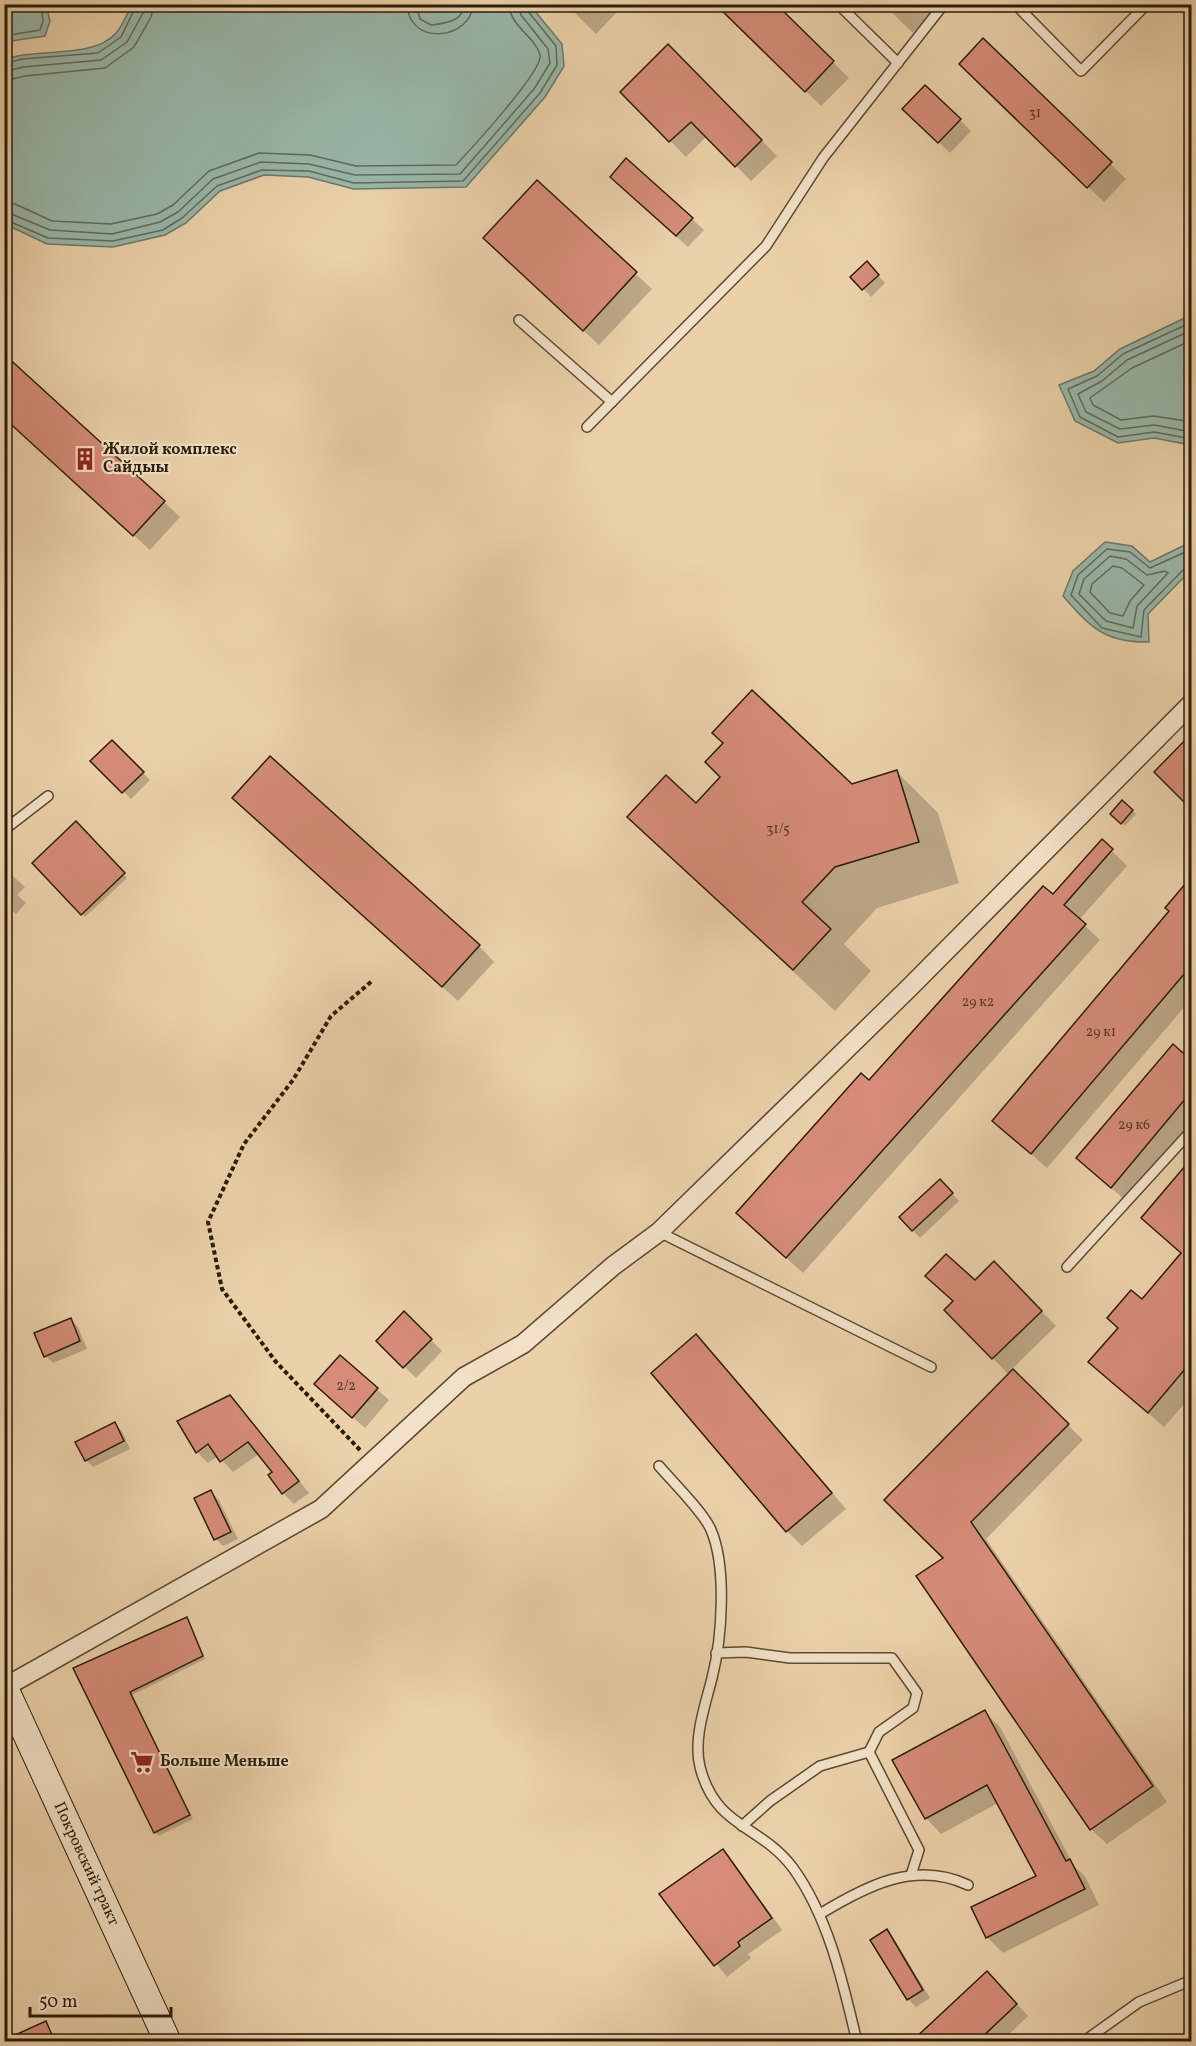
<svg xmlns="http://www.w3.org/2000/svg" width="1196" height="2046" font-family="Vollkorn,serif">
	<rect width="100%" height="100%" fill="#ebd1a9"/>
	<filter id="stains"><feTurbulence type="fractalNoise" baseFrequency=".00333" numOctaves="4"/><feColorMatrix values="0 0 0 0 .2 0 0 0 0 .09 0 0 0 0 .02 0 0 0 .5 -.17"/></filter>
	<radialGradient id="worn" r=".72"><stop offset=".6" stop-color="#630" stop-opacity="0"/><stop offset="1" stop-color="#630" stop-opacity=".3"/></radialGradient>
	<!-- water -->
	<g fill="#98b7a9" stroke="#6c796a" stroke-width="1.5">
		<path d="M429 4 431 12 463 5H530L562 44 564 66 545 97 466 187 354 189 308 177 264 175 220 191 186 223 165 235 113 247 47 244 5 224V59C37 48 94 59 116 33 123 25 127 13 132 5Z"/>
		<path d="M4 5H46L50 21 45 36 5 42Z"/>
		<path d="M1191 315V445L1154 438 1118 443 1075 421 1059 385 1094 371 1120 349Z"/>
		<path d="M1105 542 1132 546 1150 562 1191 542V570L1148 614 1149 642C1105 643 1090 627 1063 596L1073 571Z"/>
	</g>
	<!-- shadow -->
	<g fill="#0003">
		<path d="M566 4H622L623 6 596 34Z"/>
		<path d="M717 4H774L849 78 821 106Z"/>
		<path d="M883 4H940L913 33Z"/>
		<path d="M983 40 1126 179 1104 202 976 79Z"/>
		<path d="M668 46 777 156 751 181 707 136 686 157 622 92Z"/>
		<path d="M904 109 960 120 971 131 950 153Z"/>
		<path d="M537 182 652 289 599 345 501 254Z"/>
		<path d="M623 189 692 219 704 230 688 247Z"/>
		<path d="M874 271 885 283 871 297 852 277Z"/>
		<path d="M4 417 164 502 180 517 150 550Z"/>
		<path d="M1192 736V807L1156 772Z"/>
		<path d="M112 742 150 780 131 799 92 761Z"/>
		<path d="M897 772 938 813 959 883 877 908 844 944 871 971 835 1011 630 817 852 785Z"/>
		<path d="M1123 802 1136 814 1125 826 1112 814Z"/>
		<path d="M250 813 479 946 494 962 458 1001Z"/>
		<path d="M76 823 127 878 85 917 34 863Z"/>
		<path d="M1102 841 1127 866 1079 920 1100 940 803 1273 753 1228 870 1083 1053 897Z"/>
		<path d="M4 868 25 887 17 895 26 903 16 914 4 903Z"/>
		<path d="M1192 879V998L1047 1168 994 1121 1171 911 1167 907Z"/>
		<path d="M1173 1046 1192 1062V1126L1127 1202 1078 1158Z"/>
		<path d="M1192 1161V1395L1164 1427 1090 1362 1182 1254 1143 1218Z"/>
		<path d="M940 1181 959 1201 920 1238 901 1218Z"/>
		<path d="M994 1263 1056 1326 1012 1369 1083 1440 986 1539 1167 1802 1107 1844 1091 1829 945 1558 1009 1375 946 1310Z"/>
		<path d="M404 1313 442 1351 416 1378 378 1341Z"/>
		<path d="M70 1320 78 1327 87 1349 53 1363 46 1356Z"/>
		<path d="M696 1336 846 1509 802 1546 787 1531Z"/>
		<path d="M341 1357 389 1400 365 1428 328 1396Z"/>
		<path d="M230 1396 309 1493 294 1504 283 1493 274 1472 259 1454 233 1472 218 1456 208 1463 197 1452Z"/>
		<path d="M114 1424 122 1431 130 1449 93 1467 86 1460Z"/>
		<path d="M211 1492 219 1500 238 1539 223 1546 216 1539Z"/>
		<path d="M187 1619 205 1659 132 1695 193 1819 158 1836 75 1669Z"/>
		<path d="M984 1712 1000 1727 1074 1866 1085 1876 1099 1905 1003 1953 987 1937 1038 1876 998 1803 941 1834 926 1818Z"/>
		<path d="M4 1784 12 1805 4 1808Z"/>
		<path d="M723 1851 734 1863 782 1930 748 1954 751 1958 727 1977 661 1894Z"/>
		<path d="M886 1931 894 1939 930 1998 916 2007 908 1999 872 1940Z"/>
		<path d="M999 1985 1028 2016 1001 2042H921Z"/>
		<path d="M45 2023 58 2042H27Z"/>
	</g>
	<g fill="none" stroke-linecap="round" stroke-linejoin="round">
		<!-- shore -->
		<g stroke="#616a5a" stroke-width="1.5">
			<path d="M407 4C409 48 472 39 473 4"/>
			<path d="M416 4 420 19 431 25C446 23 463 22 464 4"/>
			<path d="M4 36 40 30 43 21 41 4"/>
			<path d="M4 64 22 59 98 53 121 37 137 4"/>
			<path d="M4 72 23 67 101 60 127 42 143 13 145 4"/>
			<path d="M4 81 25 76 105 68 134 47 151 17 154 4"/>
			<path d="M4 202 15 204 52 221 111 224 157 214 173 205 209 171 259 153 310 155 356 166 456 165C469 151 544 70 540 55 535 36 510 27 509 4"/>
			<path d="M4 211 50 230 112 234 160 222 178 212 213 179 261 162 309 164 355 175 460 174 534 89 550 63 548 49 521 15 518 4"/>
			<path d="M4 219 48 238 113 241 163 230 182 218 217 186 262 170 309 171 354 183 463 181 540 93 557 65 556 46 527 10 525 4"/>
			<path d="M1192 322 1123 354 1097 376 1068 389 1080 417 1118 437 1154 432 1192 439"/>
			<path d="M1192 330 1127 360 1102 381 1078 394 1086 412 1120 429 1154 425 1192 432"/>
			<path d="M1192 340 1132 368 1090 398 1093 405 1121 420 1154 416 1192 422"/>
			<path d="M1192 549 1150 568 1130 552 1107 549 1078 575 1071 595 1102 628 1141 637 1144 610 1185 568 1192 566"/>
			<path d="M1110 556 1126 559 1147 575 1165 571 1168 573 1137 606 1133 628 1106 621 1079 594 1084 579Z"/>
			<path d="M1113 566 1122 568 1144 585 1130 601 1123 616 1110 613 1090 592 1092 584Z"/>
		</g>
	</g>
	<!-- building -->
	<g fill="#d68c78" stroke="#2a1d0c" stroke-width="1.5">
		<path d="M715 4H776L834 61 805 92Z"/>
		<path d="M983 38 1112 162 1087 188 959 64Z"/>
		<path d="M668 44 762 140 735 167 691 122 669 142 620 92Z"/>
		<path d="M925 85 961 119 938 143 902 109Z"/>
		<path d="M626 158 693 218 676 236 610 177Z"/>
		<path d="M537 180 637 272 583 331 483 238Z"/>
		<path d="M867 261 879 275 862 290 850 277Z"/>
		<path d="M4 354 165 501 133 536 4 418Z"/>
		<path d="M752 690 852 784 897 770 919 842 835 867 802 902 831 929 793 970 627 817 666 775 696 803 720 777 705 762 723 743 712 733Z"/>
		<path d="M1191 734V809L1154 772Z"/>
		<path d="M112 740 144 772 122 793 90 761Z"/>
		<path d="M270 756 480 945 442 987 232 798Z"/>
		<path d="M1122 800 1133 810 1121 824 1110 814Z"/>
		<path d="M76 821 125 873 81 915 32 863Z"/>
		<path d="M1102 839 1113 849 1064 905 1086 924 786 1258 736 1213 861 1073 869 1080 1043 886 1053 894Z"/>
		<path d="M1191 877V966L1031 1154 992 1121 1169 911 1165 908Z"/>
		<path d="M1173 1044 1191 1060V1092L1111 1188 1076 1158Z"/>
		<path d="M1191 1159V1362L1148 1413 1088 1362 1118 1328 1107 1318 1131 1290 1142 1299 1181 1253 1141 1218Z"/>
		<path d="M940 1179 953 1193 912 1231 899 1217Z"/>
		<path d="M946 1254 975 1280 994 1261 1042 1311 992 1359 944 1310 953 1301 925 1276Z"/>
		<path d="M404 1311 432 1339 403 1368 376 1341Z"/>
		<path d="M71 1318 80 1341 44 1357 34 1333Z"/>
		<path d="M696 1334 832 1493 786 1532 651 1373Z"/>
		<path d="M340 1355 378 1388 352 1418 314 1384Z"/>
		<path d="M1013 1369 1069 1424 971 1522 1153 1786 1090 1830 916 1576 943 1558 884 1500Z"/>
		<path d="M230 1395 299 1481 282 1494 268 1475 272 1472 248 1442 220 1462 208 1444 196 1453 177 1421Z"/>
		<path d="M115 1422 124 1441 85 1461 75 1442Z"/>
		<path d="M211 1490 231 1532 214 1540 194 1498Z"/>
		<path d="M187 1617 203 1656 130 1692 190 1815 154 1833 73 1668Z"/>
		<path d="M985 1710 1066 1861 1070 1859 1085 1889 986 1938 971 1907 1036 1876 987 1785 925 1819 892 1760Z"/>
		<path d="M723 1849 772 1918 738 1942 740 1946 714 1966 659 1894Z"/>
		<path d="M887 1929 923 1990 907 2000 870 1940Z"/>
		<path d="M987 1971 1017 2004 977 2042H911Z"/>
		<path d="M46 2021 55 2042H4V2040Z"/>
	</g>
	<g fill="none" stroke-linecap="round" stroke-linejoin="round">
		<!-- lane casing -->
		<g stroke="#5a4a33" stroke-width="12">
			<g id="lane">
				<path d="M682 4H683"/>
				<path d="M838 4 898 63"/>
				<path d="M1015 4 1081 71 1147 4"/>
				<path d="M1192 55V59"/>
				<path d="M519 320 612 402"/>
				<path d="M587 427 766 246 823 158 944 4"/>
				<path d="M4 830 48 796"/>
				<path d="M659 1232 931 1367"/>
				<path d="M1067 1267 1192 1130"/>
				<path d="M659 1466C672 1481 705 1514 711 1530 727 1567 722 1639 712 1678 705 1706 693 1739 700 1767 716 1829 760 1824 793 1868 829 1918 843 1983 857 2042"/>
				<path d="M716 1653 746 1652 790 1658H892L917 1693 913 1708 879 1732 869 1752 919 1850 911 1875"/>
				<path d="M742 1826 770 1801 820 1766 869 1752"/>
				<path d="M820 1914C866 1886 915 1860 968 1885"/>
				<path d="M1083 2042 1139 2002 1192 1980"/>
			</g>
		</g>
		<!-- street casing -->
		<g stroke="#5a4a33" stroke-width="21">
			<path id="street" d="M5 1687 321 1509 464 1377 523 1344 613 1266 659 1232 909 988 1192 703"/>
		</g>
		<!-- secondary casing -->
		<g stroke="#2a1d0c" stroke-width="28">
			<path id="secondary" d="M4 1686 168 2042"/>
		</g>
		<!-- path -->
		<path stroke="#2a1d0c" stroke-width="4" stroke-dasharray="4.5 3" stroke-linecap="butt" d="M360 1450 276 1362 222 1289 208 1222 244 1144 293 1080 331 1016 372 981"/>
		<!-- lane -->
		<use href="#lane" stroke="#f2e1c7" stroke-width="9"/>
		<!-- street -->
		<use href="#street" stroke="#f2e1c7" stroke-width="18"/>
		<!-- secondary -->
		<use href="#secondary" stroke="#f2e1c7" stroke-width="26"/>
	</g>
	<!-- icons -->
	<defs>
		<g id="building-bare" transform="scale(1.8)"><path d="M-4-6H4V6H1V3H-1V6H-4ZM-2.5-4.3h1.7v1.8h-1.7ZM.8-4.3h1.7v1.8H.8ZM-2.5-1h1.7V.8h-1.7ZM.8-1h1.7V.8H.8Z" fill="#8f2418" stroke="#f2e1c7" stroke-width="2.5" paint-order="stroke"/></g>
		<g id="supermarket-bare" transform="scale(1.8)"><path d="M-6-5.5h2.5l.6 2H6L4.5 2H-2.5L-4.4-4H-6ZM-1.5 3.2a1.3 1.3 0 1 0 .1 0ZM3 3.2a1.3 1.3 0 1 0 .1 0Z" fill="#8f2418" stroke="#f2e1c7" stroke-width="2.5" paint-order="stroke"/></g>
	</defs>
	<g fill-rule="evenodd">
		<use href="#building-bare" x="85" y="459"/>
		<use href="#supermarket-bare" x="142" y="1762"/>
	</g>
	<g text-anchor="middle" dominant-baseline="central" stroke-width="4.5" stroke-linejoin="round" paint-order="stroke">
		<!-- number labels -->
		<g font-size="14" fill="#553927">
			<text x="1035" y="113">31</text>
			<text x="778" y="829">31/5</text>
			<text x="978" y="1002">29 к2</text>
			<text x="1101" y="1032">29 к1</text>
			<text x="1134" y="1125">29 к6</text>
			<text x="346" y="1386">2/2</text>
		</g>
		<!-- poi labels -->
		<g font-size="16" font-weight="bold" fill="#2a1d0c" stroke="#f2e1c7" text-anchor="start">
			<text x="103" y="450">Жилой комплекс<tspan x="103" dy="18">Сайдыы</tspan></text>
			<text x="160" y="1762">Больше Меньше</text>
		</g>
		<!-- street labels -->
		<g font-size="16" fill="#2a1d0c" stroke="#f2e1c7">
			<text transform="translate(86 1864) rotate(65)">Покровский тракт</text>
		</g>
	</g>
	<!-- margin -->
	<rect width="1196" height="2046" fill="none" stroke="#ebd1a9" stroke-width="24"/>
	<rect x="6" y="6" width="1184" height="2034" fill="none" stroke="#2a1d0c" stroke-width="3"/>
	<rect x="12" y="12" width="1172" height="2022" fill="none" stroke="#2a1d0c" stroke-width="1.5"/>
	<!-- scale -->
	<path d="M30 2007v9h141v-9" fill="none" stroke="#2a1d0c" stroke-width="3"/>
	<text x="39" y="2007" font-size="18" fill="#2a1d0c" stroke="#f2e1c7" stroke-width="4.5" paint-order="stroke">50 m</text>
	<rect width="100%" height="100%" filter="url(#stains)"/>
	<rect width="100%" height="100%" fill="url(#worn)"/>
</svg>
